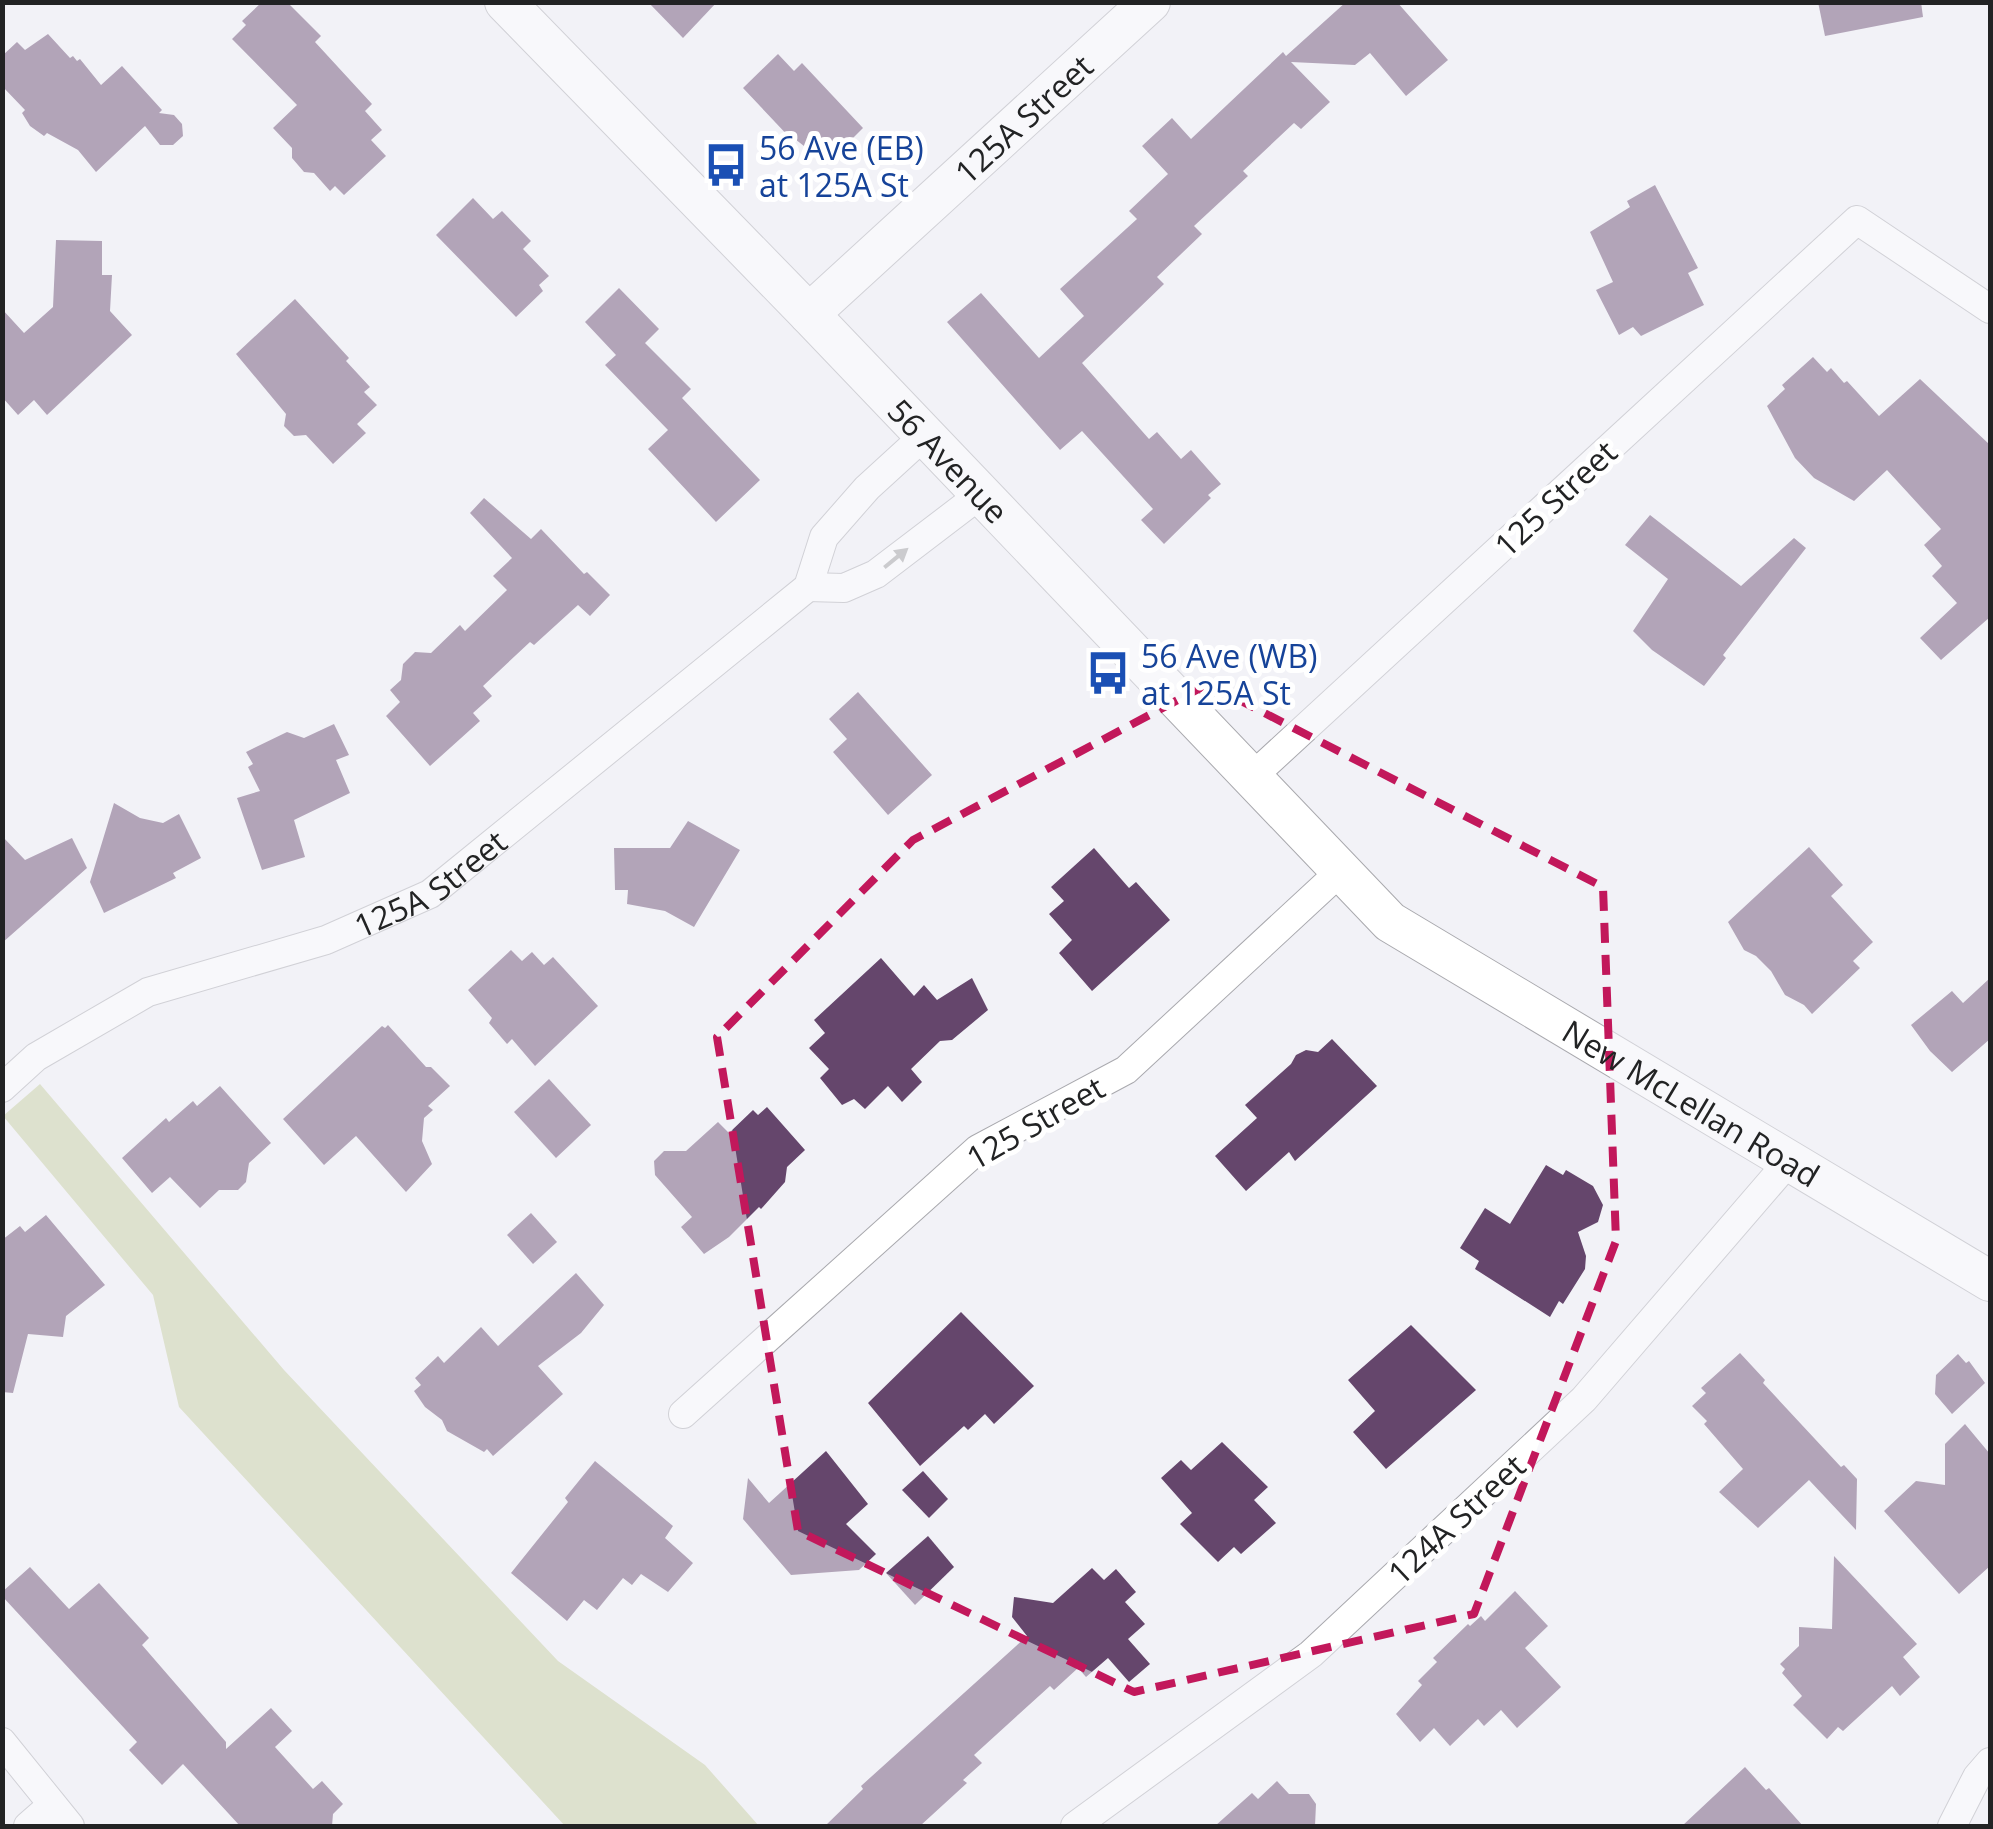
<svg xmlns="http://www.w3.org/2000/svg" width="1993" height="1829" font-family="'Open Sans',sans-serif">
	<rect width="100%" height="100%" fill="#f2f2f7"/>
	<!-- green -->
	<path fill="#c4cc9b" d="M40 1084 284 1370 558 1661 705 1765 759 1826H565L179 1407 153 1295 3 1116Z"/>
	<!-- building -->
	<g fill="#65466c">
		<path d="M262 2H287L321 36 315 42 372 104 365 111 382 130 371 140 386 156 344 195 335 186 330 191 314 173 304 172 292 158V148L273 128 297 105 232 39 246 25 242 21Z"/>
		<path d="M648 2H717L683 38Z"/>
		<path d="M1346 2H1397L1448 60 1406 96 1370 53 1355 65 1291 62 1330 102 1301 129 1294 123 1243 171 1248 176 1194 226 1202 234 1157 277 1164 284 1082 363 1149 439 1157 432 1181 459 1191 450 1221 484 1208 495 1211 498 1164 544 1141 520 1153 509 1082 431 1060 450 947 322 981 293 1039 358 1084 316 1060 289 1137 219 1129 211 1168 174 1142 146 1172 118 1191 139 1283 52 1286 56Z"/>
		<path d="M1818 2H1921L1923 17 1825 36Z"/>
		<path d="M48 34 70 58 73 56 77 61 80 59 101 85 122 66 162 110 159 113 174 115 182 124 183 136 173 145H160L145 126 96 172 78 150 47 133 44 136 30 126 22 113 25 110 2 86V56L17 42 25 50Z"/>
		<path d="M778 54 794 71 802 63 863 128 827 164 795 139 792 140 743 88Z"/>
		<path d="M1655 185 1698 268 1688 273 1704 305 1641 336 1633 327 1619 335 1596 290 1613 282 1590 232 1630 207 1627 201Z"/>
		<path d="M473 198 493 219 502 211 531 241 523 249 549 276 539 285 543 291 516 317 436 235Z"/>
		<path d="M56 240 102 241V275H112L110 311 132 335 47 415 34 400 18 415 2 397V309L24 333 53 307Z"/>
		<path d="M619 288 659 329 645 343 691 389 682 398 760 480 716 522 648 449 668 430 605 365 616 355 585 322Z"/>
		<path d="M295 299 349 358 346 361 370 387 364 392 377 405 357 424 366 433 333 464 306 435 294 436 284 426 286 414 236 354Z"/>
		<path d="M1813 357 1827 372 1831 368 1844 383 1847 381 1879 416 1920 379 1990 445V617L1941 660 1920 638 1957 603 1932 576 1942 566 1924 545 1941 529 1887 470 1854 501 1814 478 1795 458 1767 406 1785 389 1782 385Z"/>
		<path d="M484 498 531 539 541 529 584 574 587 572 610 595 590 616 578 605 534 645 530 642 483 686 492 696 473 713 480 721 430 766 386 716 400 702 390 690 401 680 403 664 415 652 431 653 460 625 465 631 507 590 493 576 512 558 470 513Z"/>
		<path d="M1650 515 1741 586 1794 538 1806 548 1723 655 1726 658 1704 686 1652 650 1633 631 1668 579 1625 545Z"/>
		<path d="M858 692 932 775 888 815 833 752 847 739 829 719Z"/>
		<path d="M334 724 349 755 336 760 350 793 294 820 305 857 262 870 237 798 260 791 248 767 253 764 246 752 287 732 304 738Z"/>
		<path d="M114 803 140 818 163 823 179 814 201 858 173 873 176 878 104 913 90 882Z"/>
		<path d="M688 821 740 850 694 927 665 911 627 904 628 890H615L614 848H670Z"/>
		<path d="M2 836 25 860 72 838 87 868 2 943Z"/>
		<path d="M1809 847 1843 885 1831 896 1873 942 1853 961 1860 968 1812 1014 1804 1005 1785 995 1771 971 1756 956 1744 950 1728 922Z"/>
		<path d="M1094 848 1129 888 1136 882 1170 920 1092 991 1059 953 1072 940 1049 914 1064 901 1051 887Z"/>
		<path d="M511 950 522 961 532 952 544 965 553 957 598 1006 535 1066 512 1039 507 1044 489 1023 492 1018 468 990Z"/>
		<path d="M881 958 914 996 924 985 937 1000 972 978 988 1010 952 1040 940 1041 911 1069 922 1082 902 1102 888 1086 865 1109 854 1099 842 1105 820 1078 829 1069 809 1048 825 1033 814 1020Z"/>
		<path d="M1990 978V1039L1952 1072 1930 1051 1911 1025 1952 991 1963 1003Z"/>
		<path d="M388 1025 426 1067H431L450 1086 428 1106 433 1110 424 1118 422 1141 432 1164 406 1192 356 1136 324 1165 283 1119 382 1026 385 1028Z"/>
		<path d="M1332 1039 1377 1086 1295 1161 1289 1152 1246 1191 1215 1156 1257 1118 1245 1105 1291 1064 1296 1055 1306 1050 1318 1052Z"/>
		<path d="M549 1079 591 1125 556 1158 514 1112Z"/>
		<path d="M220 1086 271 1143 249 1163 246 1182 238 1190H219L200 1208 170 1177 152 1193 122 1158 166 1118 169 1122 193 1101 197 1106Z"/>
		<path d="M767 1107 805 1150 787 1167 785 1182 761 1209 759 1207 729 1237 704 1254 681 1227 692 1217 655 1175 654 1161 664 1151H686L718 1122 729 1133 753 1110 758 1115Z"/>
		<path d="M1546 1165 1563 1175 1566 1170 1593 1186 1603 1205 1598 1222 1578 1232 1586 1256 1585 1269 1563 1304 1559 1301 1550 1317 1475 1269 1479 1261 1460 1248 1485 1208 1510 1224Z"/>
		<path d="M531 1213 557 1242 533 1264 507 1235Z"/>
		<path d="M46 1215 105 1285 66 1316 63 1337 28 1334 13 1393 2 1392V1240L20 1226 25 1232Z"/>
		<path d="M576 1273 604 1305 581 1333 538 1366 563 1394 493 1456 487 1449 484 1452 447 1431 442 1420 425 1407 414 1391 421 1385 415 1378 438 1356 444 1363 481 1327 498 1346Z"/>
		<path d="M961 1312 1034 1386 994 1424 985 1414 968 1430 964 1426 920 1466 868 1403Z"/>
		<path d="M1411 1325 1476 1390 1386 1469 1353 1432 1375 1411 1348 1380Z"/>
		<path d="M1740 1353 1765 1380 1763 1383 1841 1467 1844 1465 1857 1479 1856 1530 1809 1480 1758 1528 1719 1492 1743 1469 1704 1424 1707 1421 1692 1406 1706 1393 1701 1388Z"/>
		<path d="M1958 1354 1966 1363 1969 1361 1985 1383 1952 1414 1935 1394 1936 1375Z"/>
		<path d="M1965 1424 1990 1454V1566L1959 1594 1884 1511 1916 1481 1945 1485V1444Z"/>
		<path d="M1222 1442 1268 1487 1254 1500 1276 1523 1241 1554 1234 1547 1218 1562 1180 1524 1192 1513 1161 1478 1181 1460 1191 1470Z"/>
		<path d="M826 1451 868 1504 846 1524 876 1554 859 1570 791 1575 743 1519 748 1478 769 1503Z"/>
		<path d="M595 1461 673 1526 665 1538 693 1563 668 1592 641 1574 632 1585 623 1578 597 1610 584 1600 567 1621 511 1573 568 1502 565 1498Z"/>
		<path d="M923 1471 948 1499 929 1518 902 1490Z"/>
		<path d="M928 1536 954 1567 915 1605 886 1573Z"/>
		<path d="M1834 1556 1917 1644 1903 1657 1920 1677 1900 1696 1892 1686 1843 1731 1838 1727 1827 1739 1793 1705 1802 1696 1782 1673 1785 1669 1780 1664 1799 1646V1627L1832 1629Z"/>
		<path d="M30 1567 69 1609 99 1583 149 1638 142 1645 226 1742V1749L271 1708 292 1731 275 1747 313 1789 322 1781 343 1804 333 1814 332 1826H240L183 1764 162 1785 129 1750 137 1742 2 1596V1592Z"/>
		<path d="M1092 1568 1104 1580 1116 1569 1136 1592 1125 1602 1145 1624 1128 1639 1150 1664 1129 1682 1108 1658 1086 1677 1078 1668 1054 1690 1050 1686 974 1755 982 1763 963 1780 967 1783 920 1826H825L863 1789 861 1786 1027 1636 1012 1617 1014 1597 1053 1603Z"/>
		<path d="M1515 1591 1548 1626 1525 1648 1561 1687 1517 1728 1501 1710 1484 1726 1478 1719 1450 1746 1434 1728 1420 1742 1396 1714 1422 1685 1418 1681 1437 1662 1433 1658 1468 1624 1470 1626 1481 1616 1485 1621Z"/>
		<path d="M1745 1767 1766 1790 1769 1788 1803 1826H1682Z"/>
		<path d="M1277 1781 1289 1794H1309L1316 1804 1315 1826H1215L1252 1793 1258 1799Z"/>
	</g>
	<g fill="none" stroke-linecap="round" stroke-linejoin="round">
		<!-- street casing -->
		<g stroke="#a9a9ae" stroke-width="30">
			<g id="street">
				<path d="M808 587 844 588 876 574 981 494"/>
				<path d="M1254 775 1857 220 1990 309"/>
				<path id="s1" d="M2 1088 36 1057 148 992 326 940 430 894 808 587 824 537 867 488 925 435"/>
				<path d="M683 1414 978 1149 1126 1070 1342 870"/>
				<path d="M2 1742 70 1826"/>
				<path d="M28 1826 52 1805"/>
				<path d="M1075 1826 1311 1654 1584 1399 1790 1160"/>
				<path d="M1952 1826 1977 1777 1990 1762"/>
			</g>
		</g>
		<!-- secondary casing -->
		<g stroke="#a9a9ae" stroke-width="42">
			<g id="secondary">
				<path id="s2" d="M505 2 809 314 1390 922 1990 1281"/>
				<path id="s3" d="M809 314 1150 2"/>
			</g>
		</g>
		<!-- street -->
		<use href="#street" stroke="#fff" stroke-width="28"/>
		<!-- secondary -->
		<use href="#secondary" stroke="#fff" stroke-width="40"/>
	</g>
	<!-- one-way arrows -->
	<defs><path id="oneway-solid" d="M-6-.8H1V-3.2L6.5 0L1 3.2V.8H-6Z" transform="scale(2.5)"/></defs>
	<use fill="#9c9c9c" href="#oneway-solid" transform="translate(896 558) rotate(-39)"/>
	<!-- marked area -->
	<path d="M0 0H1993V1829H0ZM1208 684 1603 887 1616 1241 1474 1614 1134 1692 798 1531 717 1037 913 840Z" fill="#f2f2f7" fill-opacity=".55" fill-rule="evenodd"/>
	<path fill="none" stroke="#c2185b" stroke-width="8" stroke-dasharray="20 12" stroke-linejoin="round" d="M1208 684 1603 887 1616 1241 1474 1614 1134 1692 798 1531 717 1037 913 840Z"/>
	<!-- icons -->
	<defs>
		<g id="bus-bare" transform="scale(3.45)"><path d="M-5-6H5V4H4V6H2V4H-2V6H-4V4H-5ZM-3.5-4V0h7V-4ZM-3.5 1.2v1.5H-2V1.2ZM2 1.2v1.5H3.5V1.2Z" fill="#1a4fb4" stroke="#fff" stroke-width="2.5" paint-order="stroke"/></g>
	</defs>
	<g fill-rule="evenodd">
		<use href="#bus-bare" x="726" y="165"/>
		<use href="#bus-bare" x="1108" y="673"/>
	</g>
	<g text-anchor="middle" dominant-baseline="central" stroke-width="10" stroke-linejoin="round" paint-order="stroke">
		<!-- street labels -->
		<g font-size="32" fill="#222324" stroke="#fff">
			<text stroke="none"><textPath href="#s3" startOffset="290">125A Street</textPath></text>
			<text stroke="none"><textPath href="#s2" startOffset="638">56 Avenue</textPath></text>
			<text transform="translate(1555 498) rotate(-43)">125 Street</text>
			<text stroke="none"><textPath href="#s1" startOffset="480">125A Street</textPath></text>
			<text stroke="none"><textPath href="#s2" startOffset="1628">New McLellan Road</textPath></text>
			<text transform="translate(1035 1122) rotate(-30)">125 Street</text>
			<text transform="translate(1456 1519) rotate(-43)">124A Street</text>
		</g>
		<!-- transit labels -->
		<g font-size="32" fill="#164399" stroke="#fff" text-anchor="start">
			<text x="759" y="147">56 Ave (EB)<tspan x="759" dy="37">at 125A St</tspan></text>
			<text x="1141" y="655">56 Ave (WB)<tspan x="1141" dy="37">at 125A St</tspan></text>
		</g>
	</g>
	<!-- border -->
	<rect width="1993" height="1829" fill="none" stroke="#222324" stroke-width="10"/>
</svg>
